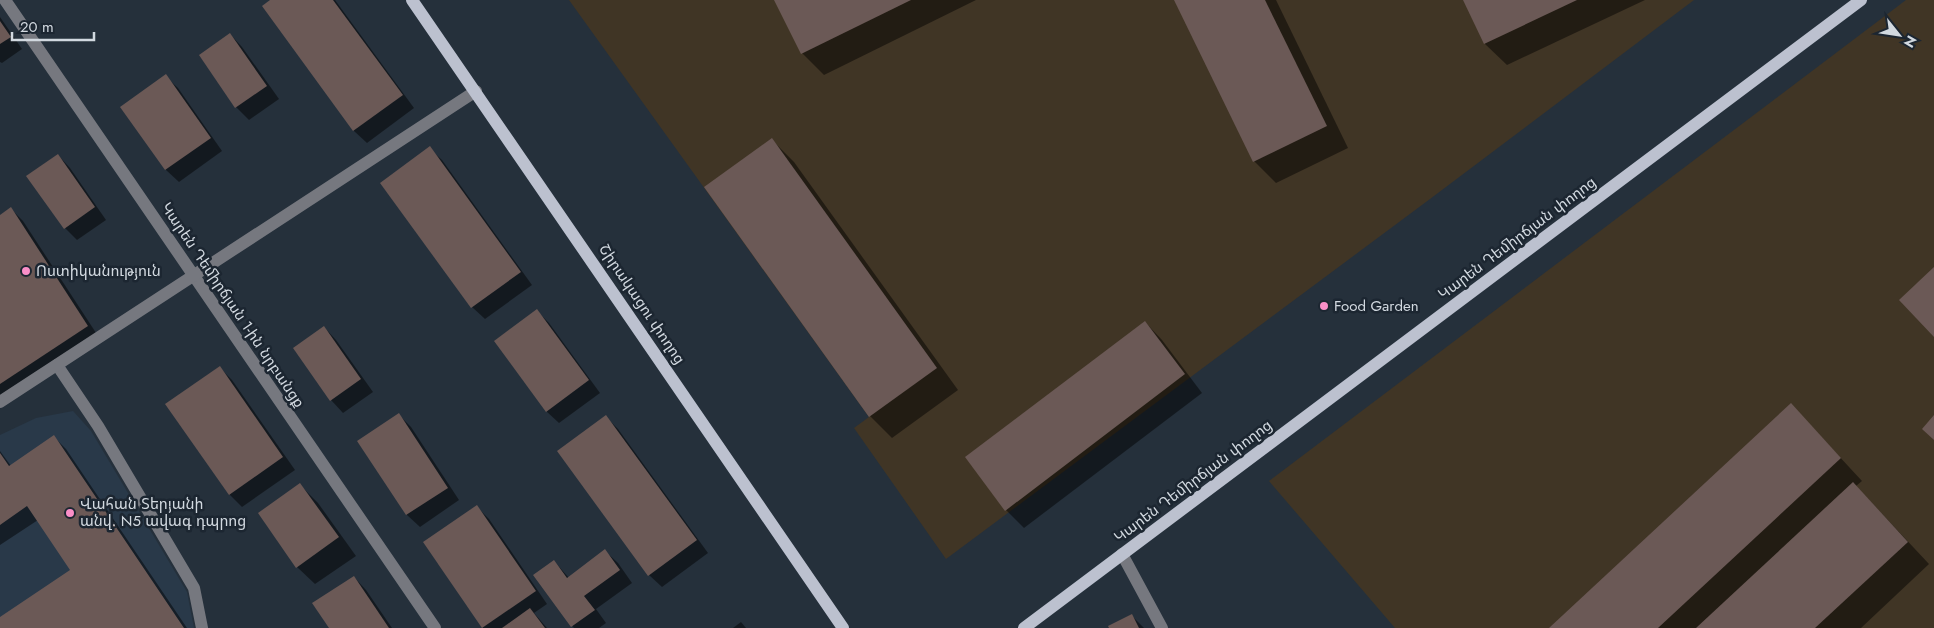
<svg xmlns="http://www.w3.org/2000/svg" width="1934" height="628" font-family="Jost,'Noto Sans Armenian',sans-serif">
	<rect width="100%" height="100%" fill="#25303b"/>
	<!-- industrial -->
	<g fill="#403525">
		<path d="M569 0H1694L1430 199 946 559 854 428 869 417Z"/>
		<path d="M1906 0H1934V628H1395L1269 481Z"/>
	</g>
	<!-- built -->
	<path fill="#293949" d="M73 411 91 431 187 592 194 628H0V435L36 418Z"/>
	<!-- shadow -->
	<g fill="#0007">
		<path d="M273 0H335L414 108 367 143 354 131 264 6Z"/>
		<path d="M775 0H976L824 75 802 53Z"/>
		<path d="M1175 0H1276L1348 148 1276 183 1254 161Z"/>
		<path d="M1464 0H1645L1507 65 1485 44Z"/>
		<path d="M0 17 22 49 2 63 0 62Z"/>
		<path d="M230 34 242 47 279 99 249 120 236 107 200 55Z"/>
		<path d="M165 76 178 88 222 151 179 182 166 170 122 107Z"/>
		<path d="M772 140 794 162 958 390 892 438 870 416 706 188Z"/>
		<path d="M429 148 442 160 532 285 485 319 472 307 382 183Z"/>
		<path d="M58 155 70 168 106 220 77 240 65 228Z"/>
		<path d="M11 209 23 221 100 339 0 405V216Z"/>
		<path d="M537 311 549 323 600 393 559 423 546 411Z"/>
		<path d="M1145 322 1162 340 1202 393 1024 528 1006 510Z"/>
		<path d="M324 327 336 340 373 392 343 413 331 400Z"/>
		<path d="M220 368 232 380 295 470 242 507 230 495 167 404Z"/>
		<path d="M399 415 411 427 459 500 420 527 407 515 359 442Z"/>
		<path d="M606 417 618 429 708 553 662 587 649 575Z"/>
		<path d="M1812 427 1862 481 1856 486 1929 564 1861 628H1550Z"/>
		<path d="M54 437 66 449 187 628H0V618L72 570 38 520 0 545V451L11 466Z"/>
		<path d="M300 485 318 503 356 556 315 584 297 567Z"/>
		<path d="M477 507 489 519 547 604 534 613 547 628H483L425 543Z"/>
		<path d="M605 551 618 563 632 583 596 609 606 623 599 628H574L535 575 554 561 569 578Z"/>
		<path d="M354 577 366 590 392 628H330Z"/>
		<path d="M1131 615 1144 628H1110Z"/>
		<path d="M741 622 746 628H733Z"/>
	</g>
	<!-- building -->
	<g fill="#6b5956">
		<path d="M270 0H333L403 95 353 131 262 6Z"/>
		<path d="M774 0H911L801 54Z"/>
		<path d="M1174 0H1265L1327 126 1253 162Z"/>
		<path d="M1463 0H1577L1484 44Z"/>
		<path d="M0 21 11 37 0 44Z"/>
		<path d="M230 33 267 86 235 108 199 55Z"/>
		<path d="M166 74 211 138 165 170 120 107Z"/>
		<path d="M772 138 937 368 869 417 704 187Z"/>
		<path d="M430 146 521 272 471 308 380 183Z"/>
		<path d="M58 154 95 207 64 229 26 176Z"/>
		<path d="M11 207 88 326 0 384V215Z"/>
		<path d="M1934 267V337L1899 300Z"/>
		<path d="M537 309 589 380 546 412 494 341Z"/>
		<path d="M1145 321 1185 374 1005 511 965 457Z"/>
		<path d="M324 326 361 379 330 401 293 348Z"/>
		<path d="M220 366 283 457 229 495 165 404Z"/>
		<path d="M1791 403 1841 458 1658 628H1549Z"/>
		<path d="M399 413 448 488 406 515 357 441Z"/>
		<path d="M606 415 697 540 648 576 557 451Z"/>
		<path d="M1934 415V440L1922 429Z"/>
		<path d="M54 435 184 628H0V617L70 570 27 506 0 525V453L9 466Z"/>
		<path d="M1853 482 1908 542 1815 628H1696Z"/>
		<path d="M300 483 339 537 296 568 258 513Z"/>
		<path d="M477 505 536 591 482 628 423 542Z"/>
		<path d="M605 549 620 570 584 596 595 610 571 627 533 575 554 560 567 578Z"/>
		<path d="M354 576 389 628H329L312 603Z"/>
		<path d="M530 608 545 628H502Z"/>
		<path d="M1132 614 1139 628H1109L1108 626Z"/>
	</g>
	<g fill="none" stroke-linecap="round" stroke-linejoin="round">
		<!-- minor -->
		<g stroke="#76787f" stroke-width="12">
			<path d="M5 0 435 628"/>
			<path d="M57 365 98 426 194 588 202 628"/>
			<path d="M0 402 476 91"/>
			<path d="M1122 554 1162 628"/>
		</g>
		<!-- major -->
		<g stroke="#bcc1cf" stroke-width="12">
			<path d="M412 0 843 628"/>
			<path d="M1024 628 1861 0"/>
		</g>
	</g>
	<!-- markers -->
	<g fill="#fa8fc8" stroke="#1c2631" stroke-width="2">
		<circle cx="26" cy="271" r="5"/>
		<circle cx="1324" cy="306" r="5"/>
		<circle cx="70" cy="513" r="5"/>
	</g>
	<g text-anchor="middle" dominant-baseline="central" stroke-width="5" stroke-linejoin="round" paint-order="stroke">
		<!-- street labels -->
		<g font-size="15" fill="#d2d9e0" stroke="#1c2631">
			<text transform="translate(1517 238) rotate(-37)">Կարեն Դեմիրճյան փողոց</text>
			<text transform="translate(642 304) rotate(56)">Շիրակացու փողոց</text>
			<text transform="translate(233 305) rotate(56)">Կարեն Դեմիրճյան 1-ին նրբանցք</text>
			<text transform="translate(1193 481) rotate(-37)">Կարեն Դեմիրճյան փողոց</text>
		</g>
		<!-- poi labels -->
		<g font-size="15" fill="#d2d9e0" stroke="#1c2631" text-anchor="start">
			<text x="36" y="271">Ոստիկանություն</text>
			<text x="1334" y="306">Food Garden</text>
			<text x="80" y="504">Վահան Տերյանի<tspan x="80" dy="17">անվ. N5 ավագ դպրոց</tspan></text>
		</g>
	</g>
	<!-- north arrow -->
	<g transform="translate(1899 35) rotate(120)" stroke="#1c2631" stroke-width="4" paint-order="stroke">
	<path d="M0-4L9 19L0 12L-9 19Z" fill="#d2d9e0"/>
	<text y="-8" font-size="14" font-weight="bold" text-anchor="middle" fill="#d2d9e0">N</text>
	</g>
	<!-- scale -->
	<path d="M12 32v8h82v-8" fill="none" stroke="#d2d9e0" stroke-width="2.5"/>
	<text x="20" y="32" font-size="15" fill="#d2d9e0" stroke="#1c2631" stroke-width="4" paint-order="stroke">20 m</text>
</svg>
